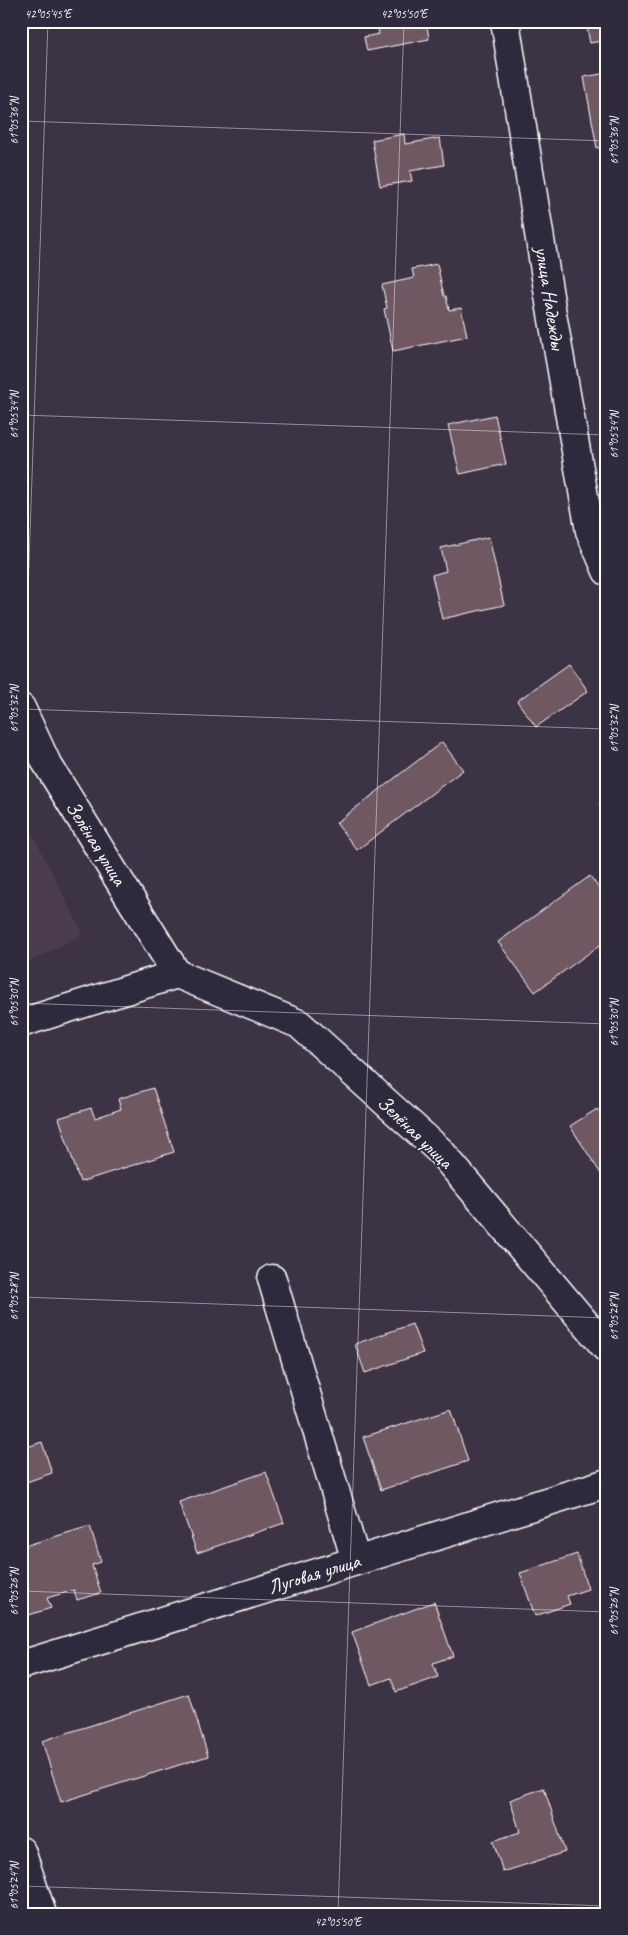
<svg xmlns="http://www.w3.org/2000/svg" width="628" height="1935" font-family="Caveat,sans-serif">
	<rect width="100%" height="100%" fill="#3c3345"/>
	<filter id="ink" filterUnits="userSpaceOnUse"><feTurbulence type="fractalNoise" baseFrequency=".02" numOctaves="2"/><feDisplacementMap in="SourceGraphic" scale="10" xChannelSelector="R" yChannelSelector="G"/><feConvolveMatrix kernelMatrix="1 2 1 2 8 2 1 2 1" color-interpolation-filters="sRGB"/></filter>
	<g filter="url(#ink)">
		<!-- built -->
		<path fill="#4c3e4e" d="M21 811 83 934 21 966Z"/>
		<!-- building -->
		<g fill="#705963" stroke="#fff">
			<path d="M377 21H412L413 27 427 25 429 39 367 51 364 37 379 34Z"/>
			<path d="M591 21H607V40L590 43 586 22Z"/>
			<path d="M607 73V146L597 148 584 77Z"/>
			<path d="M404 134 405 144 440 138 444 165 410 171 412 181 380 186 372 140Z"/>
			<path d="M437 264 444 296H446L449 310 461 308 467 336 393 351 384 309 387 308 382 285 414 278 412 269Z"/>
			<path d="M495 415 506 464 460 474 448 425Z"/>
			<path d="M489 537 504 605 442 619 432 575 446 571 441 548Z"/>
			<path d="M569 664 588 691 536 727 517 701Z"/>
			<path d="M442 742 463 770 357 850 336 823Z"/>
			<path d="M607 798V815L599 804Z"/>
			<path d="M590 876 607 899V940L535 992 498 942Z"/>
			<path d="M153 1088 174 1152 80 1182 59 1118 91 1108 95 1118 121 1109 118 1099Z"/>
			<path d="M597 1109 607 1124V1183L570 1126Z"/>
			<path d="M412 1324 423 1353 365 1373 355 1344Z"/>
			<path d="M451 1409 468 1461 381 1490 363 1437Z"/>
			<path d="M42 1442 52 1473 21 1484V1449Z"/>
			<path d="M266 1472 284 1523 197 1553 179 1502Z"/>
			<path d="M90 1526 101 1562 92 1565 101 1593 77 1600 74 1590 47 1598 51 1608 29 1615 21 1591V1547Z"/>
			<path d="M577 1554 588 1589 567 1596 570 1604 535 1616 520 1573Z"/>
			<path d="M607 1570V1587L599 1574Z"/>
			<path d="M434 1602 453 1656 433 1663 438 1677 396 1692 391 1678 371 1685 352 1632Z"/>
			<path d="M189 1694 208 1756 61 1802 42 1741Z"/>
			<path d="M544 1788 565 1852 503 1872 493 1841 520 1832 510 1800Z"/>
		</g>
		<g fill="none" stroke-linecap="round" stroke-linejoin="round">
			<!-- minor casing -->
			<g stroke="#fff" stroke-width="31">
				<g id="minor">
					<path d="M505 21 551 308 590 531 607 571"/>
					<path d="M21 708 46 762 177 974 299 1024 440 1151 607 1349"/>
					<path d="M21 1023 177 974"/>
					<path d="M272 1279 356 1561"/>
					<path d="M21 1665 607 1483"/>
					<path d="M21 1851 42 1914"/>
				</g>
			</g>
			<!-- minor -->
			<use href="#minor" stroke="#2f2a3d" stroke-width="28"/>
		</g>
	</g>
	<!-- ticks -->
	<path fill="none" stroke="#fff" stroke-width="1" stroke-opacity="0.45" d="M21 121 607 141M21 415 607 435M21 709 607 729M21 791 48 21M21 1003 607 1024M21 1297 607 1318M21 1591 607 1612M21 1886 607 1906M338 1914 404 21"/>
	<g text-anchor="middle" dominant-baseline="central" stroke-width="4" stroke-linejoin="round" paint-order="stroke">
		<!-- street labels -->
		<g font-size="20" fill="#fff" stroke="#2f2a3d">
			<text transform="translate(550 298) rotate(81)">улица Надежды</text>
			<text transform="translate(96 843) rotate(58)">Зелёная улица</text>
			<text transform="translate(415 1132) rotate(44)">Зелёная улица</text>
			<text transform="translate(314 1574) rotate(-17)">Луговая улица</text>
		</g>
	</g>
	<!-- margin -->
	<rect width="628" height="1935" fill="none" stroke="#2f2a3d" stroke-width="55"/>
	<rect x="28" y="28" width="572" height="1880" fill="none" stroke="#fff" stroke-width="2"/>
	<g font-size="12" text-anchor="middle" fill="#fff">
		<text x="48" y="18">42°05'45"E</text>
		<text x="404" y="18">42°05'50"E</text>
		<text transform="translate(14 121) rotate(-90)" y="4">61°05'36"N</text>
		<text transform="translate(614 141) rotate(-90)" y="4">61°05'36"N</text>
		<text transform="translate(14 415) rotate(-90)" y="4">61°05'34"N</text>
		<text transform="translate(614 435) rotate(-90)" y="4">61°05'34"N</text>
		<text transform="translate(14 709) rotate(-90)" y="4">61°05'32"N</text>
		<text transform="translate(614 729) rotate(-90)" y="4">61°05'32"N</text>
		<text transform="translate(14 1003) rotate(-90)" y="4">61°05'30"N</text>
		<text transform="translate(614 1023) rotate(-90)" y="4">61°05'30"N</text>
		<text transform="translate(14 1297) rotate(-90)" y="4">61°05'28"N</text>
		<text transform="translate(614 1317) rotate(-90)" y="4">61°05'28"N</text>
		<text transform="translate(14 1592) rotate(-90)" y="4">61°05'26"N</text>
		<text transform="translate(614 1612) rotate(-90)" y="4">61°05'26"N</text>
		<text transform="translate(14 1886) rotate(-90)" y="4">61°05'24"N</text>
		<text x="338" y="1926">42°05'50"E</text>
	</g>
</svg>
